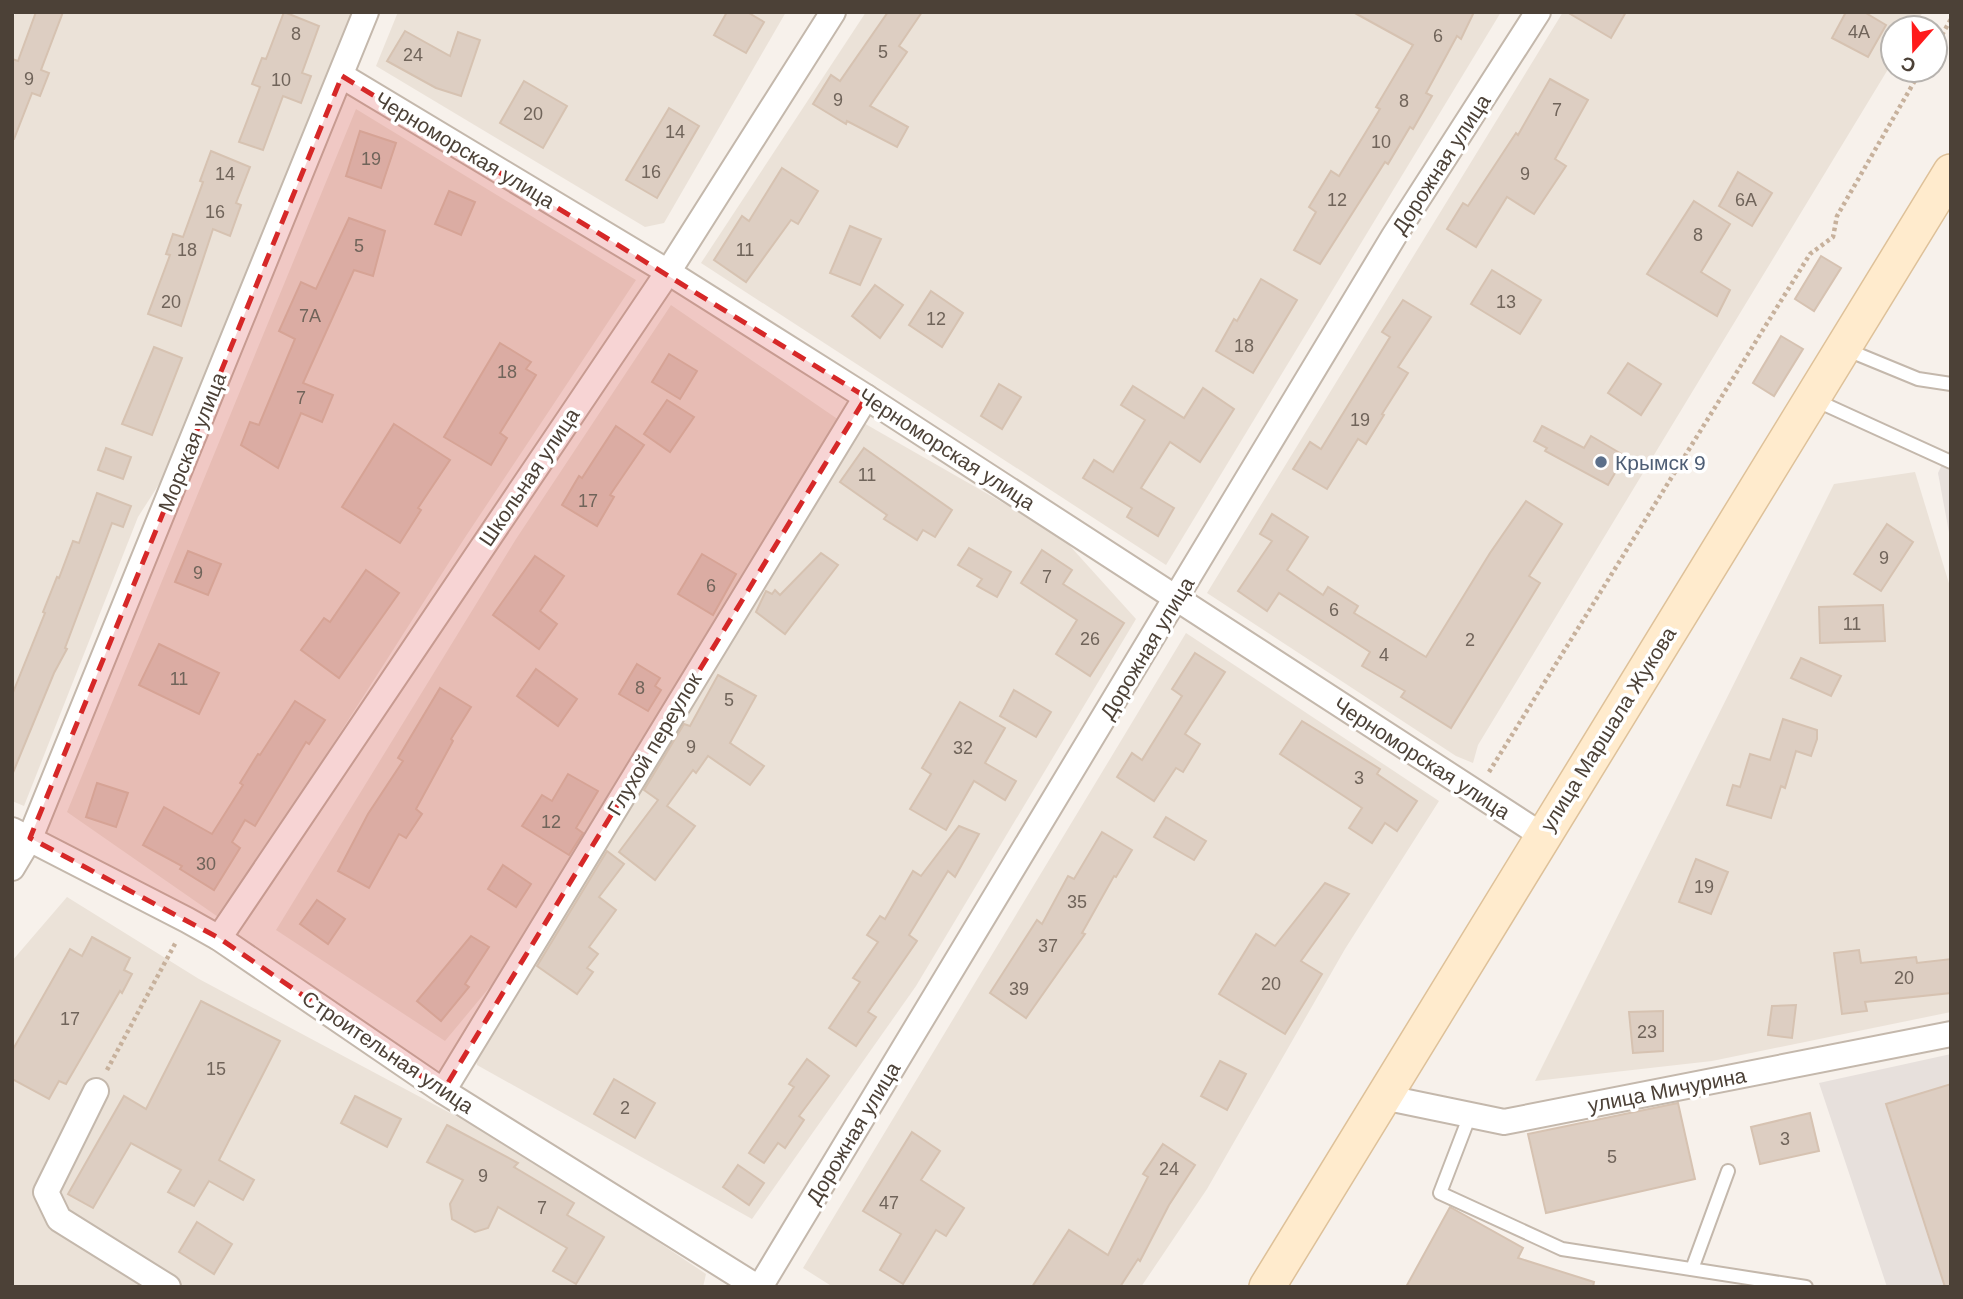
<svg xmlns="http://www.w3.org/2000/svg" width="1963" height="1299" font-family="Arial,sans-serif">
	<rect width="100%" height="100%" fill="#f7f1eb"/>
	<!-- residential -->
	<g fill="#ebe2d8">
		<path d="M16 12H352L303 150 172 464 138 517 24 806 12 801V20Z"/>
		<path d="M398 12H786L664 223 645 227 376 66Z"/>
		<path d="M866 12H1501L1166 565 701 263Z"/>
		<path d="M1563 12H1923L1913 28H1893V61L1478 745 1473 763 1456 756 1207 593Z"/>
		<path d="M356 109 636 280 464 539 221 919 67 812Z"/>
		<path d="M671 305 839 420 724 616 640 741 494 982 445 1041 276 930 516 539Z"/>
		<path d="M862 422 1061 536 1136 619 916 986 752 1219 477 1065 474 1047Z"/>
		<path d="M1915 472 1951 590V1012L1712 1061 1535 1081 1834 484Z"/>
		<path d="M1186 633 1439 801 1345 949 1207 1189 1141 1287H833L803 1268Z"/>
		<path d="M67 897 199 979 527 1154 706 1274 703 1287H12V961Z"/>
	</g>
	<!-- industrial -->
	<g fill="#e7e0dc">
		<path d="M1951 446V543L1938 473Z"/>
		<path d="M1951 1054V1287H1887L1819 1083Z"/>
	</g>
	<!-- building -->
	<g fill="#ddcec2" stroke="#d6c2b1" stroke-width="2">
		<path d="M36 12H63L41 70 49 73 40 96 32 93 14 139H12V59L18 61Z"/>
		<path d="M284 12 319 26 302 73 311 76 301 103 283 96 263 150 239 142 260 87 252 84 262 58 266 59Z"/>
		<path d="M727 12H747L764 22 746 53 714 35Z"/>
		<path d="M888 12H922L899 46 907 52 870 106 908 127 897 147 847 121 846 124 813 104 831 75 840 81Z"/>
		<path d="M1353 12H1474L1461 39 1457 36 1426 93 1432 96 1413 129 1410 127 1388 164 1385 162 1320 264 1294 250 1316 212 1309 207 1331 171 1339 176 1380 109 1376 107 1413 45Z"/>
		<path d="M1567 12H1626L1611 38Z"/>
		<path d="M1846 12H1864L1886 25 1868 57 1832 38Z"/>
		<path d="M405 31 450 56 458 32 480 40 461 96 436 88 387 61Z"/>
		<path d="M1550 79 1588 100 1555 159 1566 166 1534 214 1507 197 1476 247 1447 229 1463 203 1468 206 1516 133 1518 135Z"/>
		<path d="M524 81 567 106 543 148 500 123Z"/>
		<path d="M669 108 699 126 657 198 626 180Z"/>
		<path d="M360 131 396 143 381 188 346 176Z"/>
		<path d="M211 151 250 167 236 203 241 205 230 236 213 229 181 326 148 314 170 255 166 254 173 234 183 237 203 182 200 181Z"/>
		<path d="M782 168 818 191 798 224 791 220 746 282 714 260 742 216 749 221Z"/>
		<path d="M1738 172 1772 193 1752 226 1719 206Z"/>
		<path d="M449 191 475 202 461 235 435 224Z"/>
		<path d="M1694 201 1730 224 1701 272 1730 290 1717 316 1647 274Z"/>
		<path d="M349 218 385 231 373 276 354 270 303 383 333 395 322 422 301 413 278 468 241 445 250 422 259 425 295 339 279 331 301 282 316 289Z"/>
		<path d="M850 226 881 239 860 285 830 273Z"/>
		<path d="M1821 256 1841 268 1814 311 1795 299Z"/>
		<path d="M1492 270 1541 300 1520 334 1471 304Z"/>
		<path d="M1261 279 1297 300 1253 373 1216 351 1234 319 1237 321Z"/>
		<path d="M875 285 903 305 880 338 852 316Z"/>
		<path d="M931 291 963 313 942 347 909 325Z"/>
		<path d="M1403 300 1431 317 1398 367 1408 373 1382 414 1384 415 1366 444 1358 439 1327 489 1293 469 1310 442 1321 449 1390 337 1382 332Z"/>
		<path d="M1781 336 1803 349 1774 396 1753 383Z"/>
		<path d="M500 343 531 362 526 369 536 375 500 433 507 438 491 465 444 437Z"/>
		<path d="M154 347 182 358 152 435 122 424Z"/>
		<path d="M669 354 697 371 680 399 652 382Z"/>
		<path d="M1628 363 1661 384 1641 415 1608 393Z"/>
		<path d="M999 384 1021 397 1002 429 981 416Z"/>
		<path d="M1133 386 1184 418 1203 388 1234 409 1200 462 1170 442 1141 488 1174 508 1158 536 1127 517 1132 508 1083 478 1094 460 1113 472 1145 420 1121 405Z"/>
		<path d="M667 400 694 417 670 452 644 434Z"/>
		<path d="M394 424 450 460 418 508 421 510 400 543 342 507Z"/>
		<path d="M616 426 644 445 610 495 614 497 597 526 562 505 579 476 582 478Z"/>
		<path d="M1542 426 1584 448 1591 436 1625 456 1608 485 1545 451 1547 448 1534 441Z"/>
		<path d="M106 448 131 457 123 479 98 470Z"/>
		<path d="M864 448 952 510 935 537 923 530 917 540 884 519 887 515 840 482Z"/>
		<path d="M97 493 131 506 123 527 112 523 65 648 67 649 54 673 12 775V695L45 613 43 612 57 577 59 578 73 541 79 543Z"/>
		<path d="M1526 501 1562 524 1529 576 1540 583 1451 728 1401 697 1405 691 1362 666 1370 652 1279 593 1267 611 1238 591 1272 541 1260 534 1272 514 1308 537 1287 570 1323 595 1328 587 1358 606 1354 613 1426 657 1490 553Z"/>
		<path d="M1887 524 1913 542 1881 591 1854 574Z"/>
		<path d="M969 548 1011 572 997 597 977 586 982 579 958 565Z"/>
		<path d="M1042 550 1072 570 1063 584 1124 623 1090 676 1056 654 1077 620 1021 583Z"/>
		<path d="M188 551 221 564 208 595 175 582Z"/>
		<path d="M821 553 838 565 785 634 756 612 766 591 772 594 775 590 780 595Z"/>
		<path d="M702 554 736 574 713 615 678 594Z"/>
		<path d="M535 556 564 576 540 611 557 624 539 649 493 615Z"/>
		<path d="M366 570 399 593 339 678 301 650 324 618 330 622Z"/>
		<path d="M1883 605 1885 641 1820 643 1819 607Z"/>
		<path d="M159 644 219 673 199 714 139 685Z"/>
		<path d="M1195 653 1225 672 1185 734 1200 744 1183 772 1176 768 1154 801 1117 777 1132 753 1142 760 1182 696 1172 689Z"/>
		<path d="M1801 658 1841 676 1831 696 1791 678Z"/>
		<path d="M637 664 660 678 655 686 661 690 648 711 619 694Z"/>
		<path d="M536 669 577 699 558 726 517 696Z"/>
		<path d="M718 675 756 696 730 743 764 766 750 785 708 756 696 773 693 770 667 806 695 826 655 880 619 852 658 800 644 790 684 724 690 726Z"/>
		<path d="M440 688 471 707 451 739 453 741 416 809 422 814 406 838 399 834 369 888 338 871 368 814 403 761 398 758Z"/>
		<path d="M1014 690 1051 712 1036 737 1000 716Z"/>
		<path d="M295 701 325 720 309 744 306 742 255 826 245 820 232 842 240 848 214 890 180 869 182 866 143 845 164 807 212 834 243 785 240 783 258 754 260 755Z"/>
		<path d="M960 702 1005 728 985 763 1016 781 1005 800 974 781 946 830 910 809 931 774 922 768Z"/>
		<path d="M1783 719 1817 730V739L1811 756 1796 751 1785 788 1781 786 1771 818 1727 805 1733 785 1740 787 1750 754 1770 760Z"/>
		<path d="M1302 721 1380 769 1377 774 1417 801 1397 831 1385 823 1372 843 1349 828 1362 808 1280 754Z"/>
		<path d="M568 774 598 791 576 828 583 833 569 855 522 826 542 795 552 801Z"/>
		<path d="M97 783 128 793 116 827 86 817Z"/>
		<path d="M1166 817 1206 841 1194 860 1154 837Z"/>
		<path d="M959 826 979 834 955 877 948 871 909 935 917 941 868 1012 876 1017 856 1046 829 1028 860 982 853 978 878 942 867 935 880 916 885 919 913 871 921 876Z"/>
		<path d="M1102 832 1132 850 1116 877 1114 876 1082 933 1085 934 1026 1018 990 993 1037 920 1042 924 1068 876 1074 879Z"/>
		<path d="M607 851 624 864 599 897 616 910 589 947 598 954 587 968 593 972 577 994 537 966Z"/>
		<path d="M1696 859 1728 872 1711 914 1679 902Z"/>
		<path d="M503 865 531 884 516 907 488 889Z"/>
		<path d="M1325 883 1349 894 1301 961 1322 974 1285 1034 1219 994 1256 934 1275 946Z"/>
		<path d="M317 900 345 919 328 944 300 924Z"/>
		<path d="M471 936 489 947 465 984 469 987 441 1021 417 1001Z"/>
		<path d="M92 937 130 958 124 970 132 974 122 993 120 991 66 1084 59 1081 49 1099 12 1079V1051L70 949 82 956Z"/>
		<path d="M1859 950 1861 963 1916 957 1917 963 1951 959V993L1865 1002 1867 1011 1842 1014 1834 953Z"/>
		<path d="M201 1001 280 1041 219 1160 254 1180 243 1200 209 1181 194 1206 168 1192 181 1170 131 1143 93 1208 68 1194 124 1096 146 1109Z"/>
		<path d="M1796 1005 1792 1038 1768 1035 1772 1006Z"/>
		<path d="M1663 1011V1051L1633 1053 1629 1012Z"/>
		<path d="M807 1059 829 1076 799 1116 804 1120 785 1148 778 1143 764 1163 749 1153 794 1087 789 1084Z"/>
		<path d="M1220 1061 1246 1074 1227 1110 1201 1096Z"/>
		<path d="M614 1079 655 1103 635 1138 594 1114Z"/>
		<path d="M1951 1084V1287H1945L1886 1104Z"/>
		<path d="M355 1096 401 1119 387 1147 341 1123Z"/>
		<path d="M1678 1103 1695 1179 1546 1213 1528 1134Z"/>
		<path d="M1810 1113 1819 1151 1760 1164 1751 1127Z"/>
		<path d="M447 1125 518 1163 514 1167 574 1203 567 1215 604 1237 576 1284 553 1271 567 1248 498 1207 488 1228 475 1232 452 1219 450 1204 463 1180 427 1162Z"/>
		<path d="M912 1132 940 1151 921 1180 964 1208 946 1236 936 1230 903 1284 880 1270 901 1234 863 1211Z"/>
		<path d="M1163 1144 1195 1165 1169 1205 1140 1261 1138 1259 1120 1287H1032L1069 1230 1108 1255 1148 1177 1143 1174Z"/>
		<path d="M738 1165 764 1183 749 1205 723 1187Z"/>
		<path d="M1450 1207 1523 1248 1518 1258 1594 1282 1593 1287H1406Z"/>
		<path d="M197 1222 232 1244 214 1274 179 1252Z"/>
	</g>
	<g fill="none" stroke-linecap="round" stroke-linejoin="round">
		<!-- lane casing -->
		<g stroke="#c4b8ac" stroke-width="16">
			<g id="lane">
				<path d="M1845 349 1918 379 1951 384"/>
				<path d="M1815 400 1951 462"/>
				<path d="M1470 1115 1440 1193 1562 1249 1806 1287"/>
				<path d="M1692 1269 1728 1171"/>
			</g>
		</g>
		<!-- street casing -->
		<g stroke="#c4b8ac" stroke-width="28">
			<g id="street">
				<path d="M342 76 668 272 866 397 1543 836"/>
				<path d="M12 830 187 920 219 938 443 1091 757 1287"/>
				<path d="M12 868 30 838 366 12"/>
				<path d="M219 938 668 272 833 12"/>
				<path d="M96 1091 46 1192 59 1219 168 1287"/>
				<path d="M443 1091 866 397"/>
				<path d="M1383 1097 1504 1122 1951 1034"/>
				<path d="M760 1287 1394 236 1538 12"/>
			</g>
		</g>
		<!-- secondary casing -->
		<g stroke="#dec199" stroke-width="38">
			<path id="secondary" d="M1267 1287 1951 172"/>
		</g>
		<!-- path -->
		<g stroke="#c7b19c" stroke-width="4.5" stroke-dasharray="3.5 3.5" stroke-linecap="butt">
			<path d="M1935 47 1951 19"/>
			<path d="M1489 772 1810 254 1833 237 1837 216 1921 70"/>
			<path d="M107 1070 176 942"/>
		</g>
		<!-- lane -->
		<use href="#lane" stroke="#fff" stroke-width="12"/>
		<!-- street -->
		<use href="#street" stroke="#fff" stroke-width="24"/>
		<!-- secondary -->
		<use href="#secondary" stroke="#ffebcd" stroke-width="35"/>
	</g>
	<!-- marked area -->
	<path fill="#d62828" fill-opacity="0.2" stroke="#d62828" stroke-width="5" stroke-dasharray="14 9" stroke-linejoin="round" d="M342 76 866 397 443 1091 219 938 30 838Z"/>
	<!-- markers -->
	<circle fill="#5c6f8a" stroke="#fff" stroke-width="2.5" cx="1601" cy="462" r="7"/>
	<g text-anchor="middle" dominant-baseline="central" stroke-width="7" stroke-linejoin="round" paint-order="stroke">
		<!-- number labels -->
		<g font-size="18" fill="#70645a">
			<text x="1859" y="32">4А</text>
			<text x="296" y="34">8</text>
			<text x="1438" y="36">6</text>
			<text x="883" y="52">5</text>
			<text x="413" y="55">24</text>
			<text x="29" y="79">9</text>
			<text x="281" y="80">10</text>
			<text x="838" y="100">9</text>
			<text x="1404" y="101">8</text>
			<text x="1557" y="110">7</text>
			<text x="533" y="114">20</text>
			<text x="675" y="132">14</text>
			<text x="1381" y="142">10</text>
			<text x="371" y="159">19</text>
			<text x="651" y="172">16</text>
			<text x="225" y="174">14</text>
			<text x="1525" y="174">9</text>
			<text x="1337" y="200">12</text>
			<text x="1746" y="200">6А</text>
			<text x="215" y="212">16</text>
			<text x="1698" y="235">8</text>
			<text x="359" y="246">5</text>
			<text x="187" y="250">18</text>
			<text x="745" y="250">11</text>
			<text x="171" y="302">20</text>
			<text x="1506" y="302">13</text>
			<text x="310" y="316">7А</text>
			<text x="936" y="319">12</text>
			<text x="1244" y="346">18</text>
			<text x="507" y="372">18</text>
			<text x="301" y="398">7</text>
			<text x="1360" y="420">19</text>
			<text x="867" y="475">11</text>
			<text x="588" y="501">17</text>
			<text x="1884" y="558">9</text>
			<text x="198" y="573">9</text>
			<text x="1047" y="577">7</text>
			<text x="711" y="586">6</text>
			<text x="1334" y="610">6</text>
			<text x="1852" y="624">11</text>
			<text x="1090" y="639">26</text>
			<text x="1470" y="640">2</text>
			<text x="1384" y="655">4</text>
			<text x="179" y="679">11</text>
			<text x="640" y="688">8</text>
			<text x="729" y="700">5</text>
			<text x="691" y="747">9</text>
			<text x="963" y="748">32</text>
			<text x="1359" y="778">3</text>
			<text x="551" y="822">12</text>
			<text x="206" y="864">30</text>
			<text x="1704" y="887">19</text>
			<text x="1077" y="902">35</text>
			<text x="1048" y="946">37</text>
			<text x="1904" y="978">20</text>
			<text x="1271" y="984">20</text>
			<text x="1019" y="989">39</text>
			<text x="70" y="1019">17</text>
			<text x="1647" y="1032">23</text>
			<text x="216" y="1069">15</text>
			<text x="625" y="1108">2</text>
			<text x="1785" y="1139">3</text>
			<text x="1612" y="1157">5</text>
			<text x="1169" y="1169">24</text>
			<text x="483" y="1176">9</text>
			<text x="889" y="1203">47</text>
			<text x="542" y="1208">7</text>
		</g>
		<!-- street labels -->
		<g font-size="21" fill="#4c4137" stroke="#fff">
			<text transform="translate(465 150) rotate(31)">Черноморская улица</text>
			<text transform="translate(1441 164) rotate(-57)">Дорожная улица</text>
			<text transform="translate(192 442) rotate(-68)">Морская улица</text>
			<text transform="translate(947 449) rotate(33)">Черноморская улица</text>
			<text transform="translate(529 477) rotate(-56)">Школьная улица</text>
			<text transform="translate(1147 648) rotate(-59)">Дорожная улица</text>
			<text transform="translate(1608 729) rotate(-58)">улица Маршала Жукова</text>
			<text transform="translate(654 744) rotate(-59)">Глухой переулок</text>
			<text transform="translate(1422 758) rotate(33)">Черноморская улица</text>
			<text transform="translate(388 1052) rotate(34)">Строительная улица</text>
			<text transform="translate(1667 1090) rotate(-11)">улица Мичурина</text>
			<text transform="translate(853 1133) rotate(-59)">Дорожная улица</text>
		</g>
		<!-- service labels -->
		<g font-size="21" fill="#4e5e75" stroke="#fff" text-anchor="start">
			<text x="1615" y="462">Крымск 9</text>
		</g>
	</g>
	<!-- border -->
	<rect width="1963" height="1299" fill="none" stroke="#4c4137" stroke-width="28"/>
	<!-- north arrow -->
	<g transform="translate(1914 49) rotate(200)"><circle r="33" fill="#ffffff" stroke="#b7b3af" stroke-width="2"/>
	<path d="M0-5L12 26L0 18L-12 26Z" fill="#ff1a1b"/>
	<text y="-10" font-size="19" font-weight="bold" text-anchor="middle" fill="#4c4137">С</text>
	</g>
</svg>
